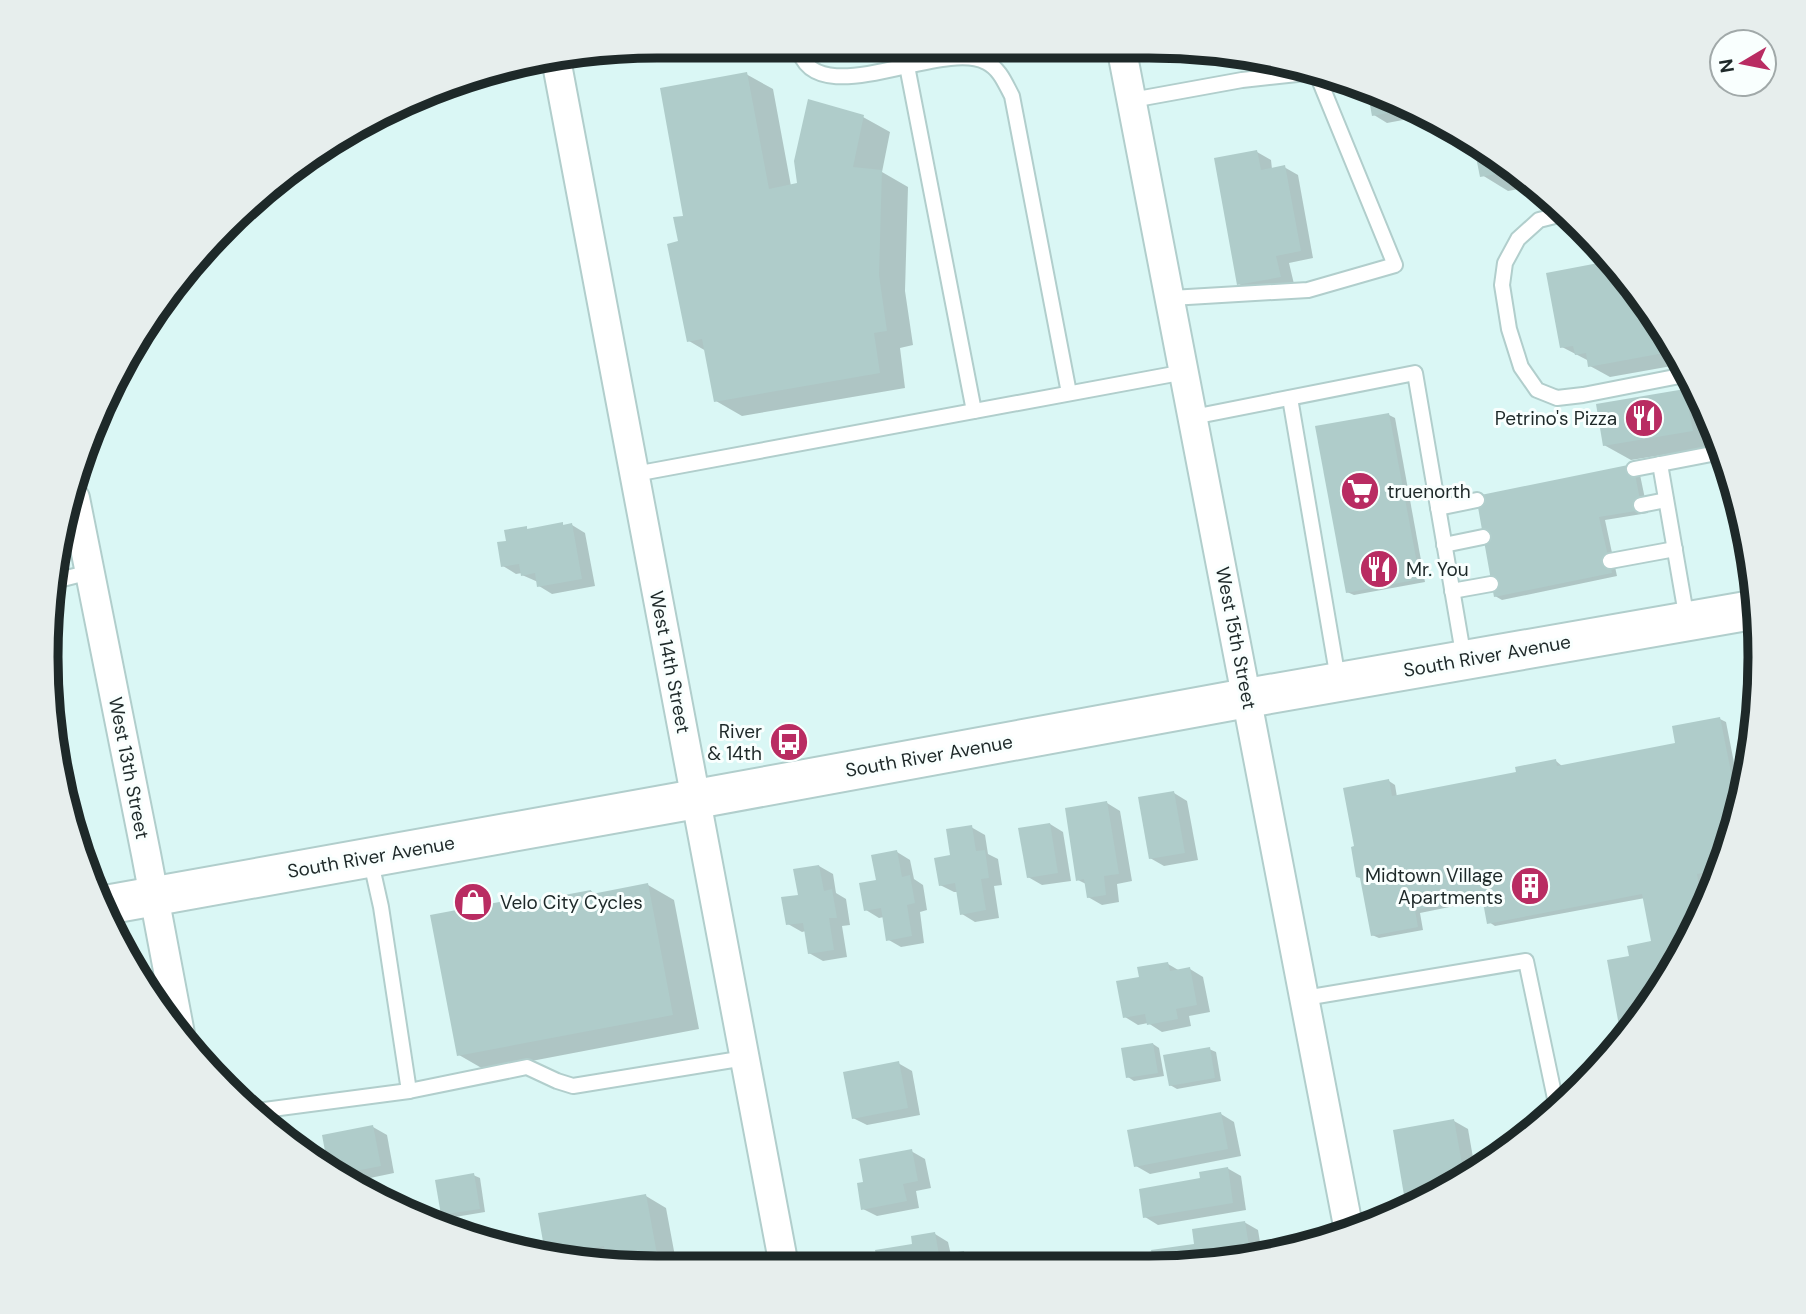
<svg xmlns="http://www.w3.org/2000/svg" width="1806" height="1314" font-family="'DM Sans',sans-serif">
	<rect width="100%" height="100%" fill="#daf7f5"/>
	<!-- shadow -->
	<g fill="#0003">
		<path d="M746 74 773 89 791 186 799 184 863 117 890 132 882 172 908 187 905 291 913 345 900 348 905 388 742 416 716 401 706 351 689 341 685 217Z"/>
		<path d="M1370 95 1419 117 1387 123 1374 115Z"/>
		<path d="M1475 142 1488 148 1530 187 1508 191 1482 175Z"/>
		<path d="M1257 152 1271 160 1272 169 1284 167 1298 175 1313 258 1289 263 1294 284 1253 292 1239 284Z"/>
		<path d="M1634 284 1683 364 1610 377 1590 366 1589 361 1562 347Z"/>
		<path d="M1685 391 1703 401 1718 446 1631 460 1604 445Z"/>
		<path d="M1389 415 1395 418 1425 582 1354 595 1347 592Z"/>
		<path d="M1639 470 1648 513 1605 520 1617 576 1502 600 1495 596Z"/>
		<path d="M562 524 565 526 572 525 585 533 595 586 552 594 539 586 538 582 522 575V573L516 574 503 566 508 542 526 528 529 530Z"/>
		<path d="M51 669 63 740 52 742 51 736Z"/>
		<path d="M1720 719 1726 722 1737 778 1742 781 1744 787 1728 853 1719 874 1702 877 1706 901 1679 962 1624 1040 1631 957 1653 942 1645 898 1495 926 1489 922 1484 900 1420 913 1423 930 1379 938 1372 935 1356 847 1389 781 1395 785 1397 797 1518 774 1556 761 1562 766 1677 745Z"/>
		<path d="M60 773 69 778 82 854Z"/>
		<path d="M1174 793 1187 801 1198 860 1164 866 1150 858Z"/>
		<path d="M1107 803 1120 811 1132 881 1117 884 1119 902 1102 905 1088 897 1086 884 1078 880Z"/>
		<path d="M1050 824 1063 832 1071 881 1042 885 1028 877Z"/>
		<path d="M971 827 985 835 988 854 998 859 1002 885 994 886 999 918 975 922 962 914 958 892H954L940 885 952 856Z"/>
		<path d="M897 852 910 860 914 879 923 885 927 910 920 912 924 943 901 947 887 939 884 917 879 918 866 910 878 882Z"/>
		<path d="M819 866 833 874 836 893 846 899 850 925 842 926 847 957 823 961 809 953 806 931 802 932 788 924 800 896Z"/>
		<path d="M648 885 674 900 699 1029 485 1070 459 1055 519 900 527 904 591 891 597 895Z"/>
		<path d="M1168 964 1180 971 1190 969 1203 977 1210 1012 1189 1016 1191 1026 1162 1032 1148 1023 1138 1025 1125 1017 1141 978Z"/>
		<path d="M1153 1044 1159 1048 1164 1076 1134 1081 1128 1077Z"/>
		<path d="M1209 1049 1216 1052 1221 1081 1177 1089 1170 1085Z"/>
		<path d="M898 1063 912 1071 920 1115 867 1125 853 1118Z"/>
		<path d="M1221 1114 1234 1122 1241 1156 1150 1174 1136 1166Z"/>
		<path d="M1454 1121 1468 1129 1475 1169 1414 1204 1407 1199Z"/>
		<path d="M373 1127 387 1135 394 1173 346 1183 316 1161 327 1152Z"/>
		<path d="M911 1151 925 1159 931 1188 916 1191 919 1208 877 1216 863 1209Z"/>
		<path d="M1227 1168 1241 1176 1246 1210 1158 1225 1145 1217Z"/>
		<path d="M473 1175 480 1178 485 1212 449 1218 443 1214Z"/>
		<path d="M646 1196 666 1208 677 1267H617L609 1266 608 1260 593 1262 547 1253Z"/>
		<path d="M1244 1222 1258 1230 1262 1254 1229 1263 1156 1264Z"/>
		<path d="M935 1234 948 1242 951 1255 964 1253 977 1261 978 1265H880L877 1251 914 1246Z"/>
	</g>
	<!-- building -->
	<g fill="#afccca">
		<path d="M747 72 769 189 797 183 794 161 808 99 864 115 853 167 882 170 879 275 887 331 874 333 880 373 714 402 702 339 687 342 667 244 678 241 673 217 683 216 660 88Z"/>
		<path d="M1368 94 1404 110 1372 116Z"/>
		<path d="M1473 142 1488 148 1513 171 1480 177Z"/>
		<path d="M1257 150 1261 170 1285 165 1301 251 1276 256 1281 277 1237 285 1214 158Z"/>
		<path d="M1609 261 1634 284 1675 351 1588 367 1586 353 1575 355 1573 346 1560 348 1546 273Z"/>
		<path d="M1685 389 1693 431 1603 446 1596 404Z"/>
		<path d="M1389 413 1420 579 1346 593 1315 426Z"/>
		<path d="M1633 464 1642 510 1599 517 1612 573 1494 597 1476 496Z"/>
		<path d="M563 522V525L572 523 582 579 537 587 535 573 521 576 519 564 501 567 497 542 506 541 504 530 527 526V529Z"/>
		<path d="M1720 717 1732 777 1736 776 1741 798 1739 807H1737L1738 812 1728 853 1721 870 1697 874 1703 909 1679 962 1622 1042 1607 960 1629 956 1627 946 1651 941 1642 894 1487 924 1482 897 1415 910 1418 927 1371 936 1360 878 1356 877 1351 847 1354 846 1343 788 1389 779 1392 796 1516 772 1515 767 1556 759 1557 766 1675 743 1672 726Z"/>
		<path d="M1174 791 1185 853 1149 859 1138 797Z"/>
		<path d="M1107 801 1119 874 1104 876 1106 895 1087 898 1084 879 1076 881 1065 808Z"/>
		<path d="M1050 823 1058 873 1027 878 1018 828Z"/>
		<path d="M972 825 976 851 985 850 989 878 981 879 986 910 960 915 955 883 939 886 934 858 950 855 946 829Z"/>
		<path d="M897 850 902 877 910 875 915 903 907 905 912 936 886 941 881 908 864 911 859 883 876 880 871 855Z"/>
		<path d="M819 865 824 891 832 889 837 918H829L834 950 808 954 803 923 786 925 781 897 798 895 793 869Z"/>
		<path d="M648 883 673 1015 457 1056 430 915 520 898 521 903 591 890 592 894Z"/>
		<path d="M1168 962 1170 971 1190 967 1197 1005 1176 1009 1178 1019 1147 1025 1145 1014 1123 1018 1116 981 1139 977 1137 967Z"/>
		<path d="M1153 1043 1158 1073 1126 1078 1121 1048Z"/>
		<path d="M1210 1047 1215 1078 1169 1086 1163 1055Z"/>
		<path d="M899 1061 908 1108 852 1119 843 1072Z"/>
		<path d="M1221 1112 1228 1149 1134 1167 1127 1130Z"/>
		<path d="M1454 1119 1464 1175 1427 1197 1405 1201 1393 1130Z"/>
		<path d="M373 1125 381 1166 335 1175 314 1160 312 1153 325 1151 322 1135Z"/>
		<path d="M912 1149 918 1181 903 1184 907 1201 861 1210 857 1183 863 1182 859 1159Z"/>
		<path d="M1228 1167 1233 1203 1143 1218 1139 1189 1200 1178 1199 1172Z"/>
		<path d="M474 1173 480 1209 441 1215 435 1180Z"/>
		<path d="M646 1194 659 1265 646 1267H617L608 1265 604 1246 554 1255 545 1253 538 1213Z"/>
		<path d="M1245 1221 1250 1253 1241 1254 1242 1260 1229 1263 1154 1264 1151 1250 1194 1244 1192 1229Z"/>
		<path d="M935 1232 939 1255 964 1251 966 1265H878L875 1250 912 1244 911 1236Z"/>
	</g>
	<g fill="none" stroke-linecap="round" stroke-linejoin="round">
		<!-- service casing -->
		<g stroke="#b1cecc" stroke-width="18">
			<g id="service">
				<path d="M798 46C813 117 941 38 986 62 1000 69 1005 83 1012 96L1069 393"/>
				<path d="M907 66 974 411"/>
				<path d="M1132 100 1242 80 1316 72 1395 265 1308 290 1171 298"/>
				<path d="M1559 215 1539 220 1518 239 1505 263 1502 285 1509 329 1521 367 1537 390 1557 398 1583 395 1690 374"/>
				<path d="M1290 398 1338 679"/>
				<path d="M1193 417 1415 373 1464 659"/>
				<path d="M1660 464 1687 620"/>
				<path d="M1634 469 1722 452"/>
				<path d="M635 474 1185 372"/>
				<path d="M1641 505 1666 500"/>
				<path d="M1438 508 1477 500"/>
				<path d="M1444 545 1483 537"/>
				<path d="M1610 561 1675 549"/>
				<path d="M51 582 90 572"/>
				<path d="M1452 591 1491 584"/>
				<path d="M370 858 381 907 409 1091"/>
				<path d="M1305 998 1526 961 1557 1108"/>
				<path d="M249 1112 409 1091 527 1067 557 1081 573 1086 745 1058"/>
			</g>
		</g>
		<!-- minor casing -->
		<g stroke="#b1cecc" stroke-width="32">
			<g id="minor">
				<path d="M1121 46 1349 1231"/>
				<path d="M556 59 784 1266"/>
				<path d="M75 498 146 854 181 1039"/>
			</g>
		</g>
		<!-- primary casing -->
		<g stroke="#b1cecc" stroke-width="42">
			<path id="primary" d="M100 906 696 799 1247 698 1758 609"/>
		</g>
		<!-- service -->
		<use href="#service" stroke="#fff" stroke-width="14"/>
		<!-- minor -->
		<use href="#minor" stroke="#fff" stroke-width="28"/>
		<!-- primary -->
		<use href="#primary" stroke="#fff" stroke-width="38"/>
	</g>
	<!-- icons -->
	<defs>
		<g id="restaurant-disc" transform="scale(2.0125)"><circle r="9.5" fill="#b92c62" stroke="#f9fffe"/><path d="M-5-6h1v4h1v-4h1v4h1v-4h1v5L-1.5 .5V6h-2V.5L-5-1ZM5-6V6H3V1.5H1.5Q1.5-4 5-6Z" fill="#fff"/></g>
		<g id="supermarket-disc" transform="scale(2.0125)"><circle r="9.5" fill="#b92c62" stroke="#f9fffe"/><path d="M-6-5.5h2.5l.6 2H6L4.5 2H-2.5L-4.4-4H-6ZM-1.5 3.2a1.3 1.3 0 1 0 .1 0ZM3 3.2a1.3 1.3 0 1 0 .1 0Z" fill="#fff"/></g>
		<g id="bus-disc" transform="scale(2.0125)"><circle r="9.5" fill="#b92c62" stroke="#f9fffe"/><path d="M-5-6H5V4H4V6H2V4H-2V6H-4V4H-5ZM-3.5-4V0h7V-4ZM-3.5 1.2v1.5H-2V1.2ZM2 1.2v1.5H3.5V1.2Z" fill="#fff"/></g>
		<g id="building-disc" transform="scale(2.0125)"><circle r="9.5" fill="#b92c62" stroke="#f9fffe"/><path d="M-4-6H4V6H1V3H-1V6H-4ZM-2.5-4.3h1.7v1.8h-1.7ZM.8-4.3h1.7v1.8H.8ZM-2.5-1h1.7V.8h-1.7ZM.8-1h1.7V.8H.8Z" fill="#fff"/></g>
		<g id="shop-disc" transform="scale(2.0125)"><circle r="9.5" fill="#b92c62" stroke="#f9fffe"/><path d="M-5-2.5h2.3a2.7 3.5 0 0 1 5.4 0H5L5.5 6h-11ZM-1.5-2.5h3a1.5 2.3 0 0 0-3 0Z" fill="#fff"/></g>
	</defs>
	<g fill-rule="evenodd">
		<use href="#restaurant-disc" x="1644" y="418"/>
		<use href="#supermarket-disc" x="1360" y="491"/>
		<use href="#restaurant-disc" x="1379" y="569"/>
		<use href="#bus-disc" x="789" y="742"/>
		<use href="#building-disc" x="1530" y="886"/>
		<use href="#shop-disc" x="473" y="902"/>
	</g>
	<g text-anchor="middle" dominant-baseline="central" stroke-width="6" stroke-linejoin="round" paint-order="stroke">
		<!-- poi labels -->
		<g font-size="19" fill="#1e2929" stroke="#f9fffe" text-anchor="end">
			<text x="1617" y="418">Petrino's Pizza</text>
			<text x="1387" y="491" text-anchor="start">truenorth</text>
			<text x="1406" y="569" text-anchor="start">Mr. You</text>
			<text x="762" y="731">River<tspan x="762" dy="22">&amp; 14th</tspan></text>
			<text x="1503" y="875">Midtown Village<tspan x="1503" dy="22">Apartments</tspan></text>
			<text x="500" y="902" text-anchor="start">Velo City Cycles</text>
		</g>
		<!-- street labels -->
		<g font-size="19" fill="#1e2929" stroke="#f9fffe">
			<text transform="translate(1236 638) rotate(79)">West 15th Street</text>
			<text transform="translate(1487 656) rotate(-10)">South River Avenue</text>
			<text transform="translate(670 662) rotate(79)">West 14th Street</text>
			<text transform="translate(929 756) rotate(-10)">South River Avenue</text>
			<text transform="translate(129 768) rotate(79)">West 13th Street</text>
			<text transform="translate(371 857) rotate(-10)">South River Avenue</text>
		</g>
	</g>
	<!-- crop -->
	<path d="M0 0H1806V1314H0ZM657 58H1149A599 599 0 0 1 1748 657V657A599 599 0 0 1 1149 1256H657A599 599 0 0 1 58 657V657A599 599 0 0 1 657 58Z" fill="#e7eeed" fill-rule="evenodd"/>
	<path fill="none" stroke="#1e2929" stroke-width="9" d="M657 58H1149A599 599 0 0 1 1748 657V657A599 599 0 0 1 1149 1256H657A599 599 0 0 1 58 657V657A599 599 0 0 1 657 58Z"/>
	<!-- north arrow -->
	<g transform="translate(1743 63) rotate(260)"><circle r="33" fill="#f9fffe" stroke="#a1a9a9" stroke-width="2"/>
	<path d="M0-5L12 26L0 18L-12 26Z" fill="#b92c62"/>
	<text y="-10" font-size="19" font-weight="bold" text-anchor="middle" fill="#1e2929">N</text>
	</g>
</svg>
